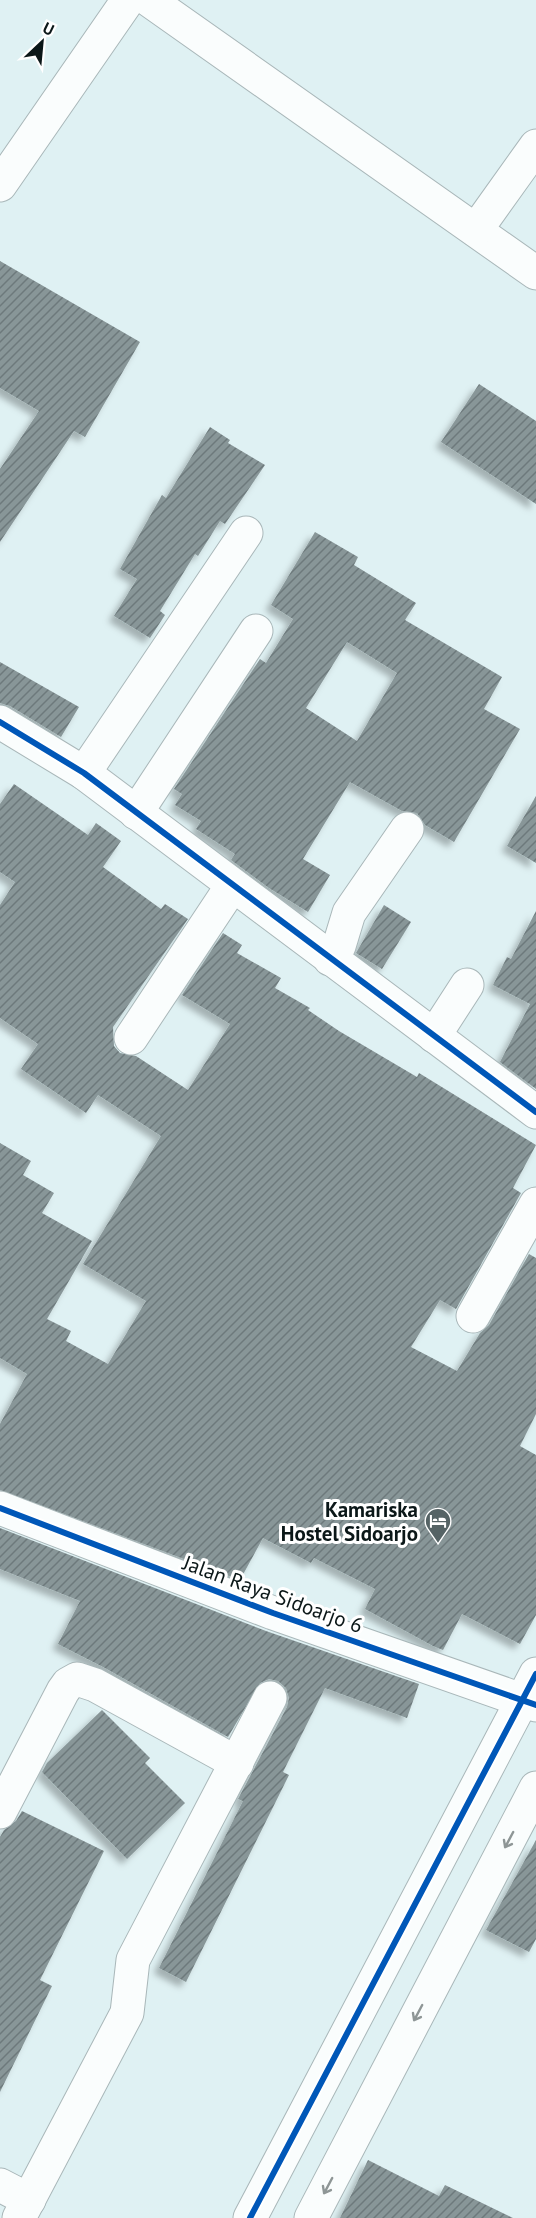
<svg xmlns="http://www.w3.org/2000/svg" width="536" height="2218" font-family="'PT Sans',sans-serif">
	<defs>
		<pattern id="building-hatch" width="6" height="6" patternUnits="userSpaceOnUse" patternTransform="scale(1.5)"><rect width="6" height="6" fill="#889698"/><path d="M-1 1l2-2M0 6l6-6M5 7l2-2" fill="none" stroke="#6d797b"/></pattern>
		<filter id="shadow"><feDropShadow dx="-5.5" dy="5.5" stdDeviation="3" flood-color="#0004"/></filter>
	</defs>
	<rect width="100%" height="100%" fill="#dff1f3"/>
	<!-- building -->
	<g fill="url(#building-hatch)" fill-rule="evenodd" filter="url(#shadow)">
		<path d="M0 261 140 342 85 437 74 431 0 542V469L39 411 0 388Z"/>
		<path d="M479 384 536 421V504L441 442Z"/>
		<path d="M210 427 230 440 228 443 265 465 225 524 220 521 198 556 195 554 160 611 165 615 150 638 114 616 137 579 120 569 162 495 166 498Z"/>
		<path d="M315 532 358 557 354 565 416 603 405 620 502 677 484 709 520 729 454 842 425 825 417 813 402 811 350 782 303 859 330 875 308 912 269 888 231 860 235 854 196 829 201 821 175 805 182 794 174 789 260 659 266 663 293 619 271 605ZM347 642 397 673 357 741 306 708Z"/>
		<path d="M0 662 79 707 61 737 10 706 0 703Z"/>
		<path d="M14 784 88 835 96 823 121 841 103 867 161 909 165 904 188 919 113 1027 114 1046 120 1053 136 1056 188 1090 230 1024 182 995 223 933 242 945 237 953 281 978 275 988 310 1008 308 1010 339 1031 417 1077 419 1073 536 1145 513 1188 521 1193 456 1309 440 1300 411 1347 457 1371 480 1333 489 1325 529 1254 536 1258V1414L520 1446 536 1455V1615L520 1644 462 1614 443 1650 433 1646 365 1609 375 1589 314 1558 311 1563 263 1538 240 1580 0 1490V1424L27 1374 0 1358V1143L31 1161 23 1175 54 1193 42 1213 92 1241 47 1319 71 1331 66 1341 108 1364 146 1301 83 1264 161 1136 98 1095 86 1113 21 1069 38 1044 0 1018V905L15 882 0 872V804Z"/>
		<path d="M536 796V863L507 846Z"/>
		<path d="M384 905 411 922 382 969 356 953Z"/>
		<path d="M536 911V1089L500 1062 530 1004 493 985 507 957 511 959Z"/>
		<path d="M0 1528 266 1631 419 1684 407 1718 325 1688 283 1772 289 1775 186 1982 159 1968 243 1801 238 1799 287 1707 289 1698 286 1688 278 1681 269 1679 260 1683 228 1737 105 1668 58 1644 80 1601 0 1569Z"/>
		<path d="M102 1710 150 1758 145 1763 185 1803 127 1859 42 1772 47 1763Z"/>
		<path d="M22 1811 104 1851 40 1980 52 1986 0 2092V1837L4 1830 16 1821Z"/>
		<path d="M536 1840V1939L529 1952 486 1930Z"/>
		<path d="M368 2160 439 2196 445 2185 513 2218H340Z"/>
	</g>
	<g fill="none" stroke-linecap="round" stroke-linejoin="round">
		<!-- minor casing -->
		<g stroke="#a9b7b9" stroke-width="35">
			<g id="minor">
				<path d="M149 0 536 273"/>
				<path d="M0 185 128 0"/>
				<path d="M476 230 536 146"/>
				<path d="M0 722 84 773 536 1112"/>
				<path d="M84 773 246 533"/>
				<path d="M136 813 256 631"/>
				<path d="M330 959 339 946 349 913 407 829"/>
				<path d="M434 1036 467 985"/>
				<path d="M131 1038 232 886"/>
				<path d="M473 1316 536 1204"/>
				<path d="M0 1508 273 1613 536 1705"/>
				<path d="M0 1812 63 1691 68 1684 77 1679 95 1685 237 1763"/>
				<path d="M0 2185 29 2200"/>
				<path d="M19 2218 127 2013 133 1960 270 1698"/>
				<path d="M250 2218 536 1674"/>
				<path d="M311 2218 536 1788"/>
			</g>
		</g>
		<!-- minor -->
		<use href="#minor" stroke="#fafdfd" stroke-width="33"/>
		<!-- cycleway casing -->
		<g stroke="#fff" stroke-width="10">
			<g id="cycleway">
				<path d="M0 722 84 773 536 1112"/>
				<path d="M0 1508 273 1613 536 1705"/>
				<path d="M250 2218 536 1674"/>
			</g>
		</g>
		<!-- cycleway -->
		<use href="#cycleway" stroke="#0057b8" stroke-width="6"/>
	</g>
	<!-- one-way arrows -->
	<defs><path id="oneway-shaft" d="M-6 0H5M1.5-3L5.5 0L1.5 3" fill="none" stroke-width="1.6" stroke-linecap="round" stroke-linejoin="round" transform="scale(1.5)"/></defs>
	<g stroke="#8e9696">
		<use href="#oneway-shaft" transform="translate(509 1840) rotate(118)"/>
		<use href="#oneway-shaft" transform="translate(418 2013) rotate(118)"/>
		<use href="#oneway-shaft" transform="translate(328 2186) rotate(118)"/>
	</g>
	<!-- icons -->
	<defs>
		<g id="hotel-pin" transform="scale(1.35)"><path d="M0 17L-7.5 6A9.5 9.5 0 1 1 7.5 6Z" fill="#556365" stroke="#fff"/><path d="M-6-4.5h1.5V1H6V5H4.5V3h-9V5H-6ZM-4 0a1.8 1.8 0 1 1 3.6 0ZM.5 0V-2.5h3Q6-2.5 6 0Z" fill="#fff"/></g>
	</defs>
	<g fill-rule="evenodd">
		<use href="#hotel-pin" x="438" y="1521"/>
	</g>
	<g text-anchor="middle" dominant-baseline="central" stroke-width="6" stroke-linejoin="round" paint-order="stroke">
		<!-- poi labels -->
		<g font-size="21" font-weight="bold" fill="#0b1718" stroke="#fff" text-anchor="end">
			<text x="418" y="1509">Kamariska<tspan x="418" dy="24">Hostel Sidoarjo</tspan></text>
		</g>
		<!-- street labels -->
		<g font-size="21" fill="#0b1718" stroke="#fff">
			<text transform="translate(273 1594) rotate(20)">Jalan Raya Sidoarjo 6</text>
		</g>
	</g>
	<!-- north arrow -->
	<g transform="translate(42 42) rotate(26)" stroke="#ffffff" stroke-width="4.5" paint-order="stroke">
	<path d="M0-4.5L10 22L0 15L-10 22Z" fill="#0b1718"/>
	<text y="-9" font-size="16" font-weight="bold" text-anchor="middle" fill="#0b1718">U</text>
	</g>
</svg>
